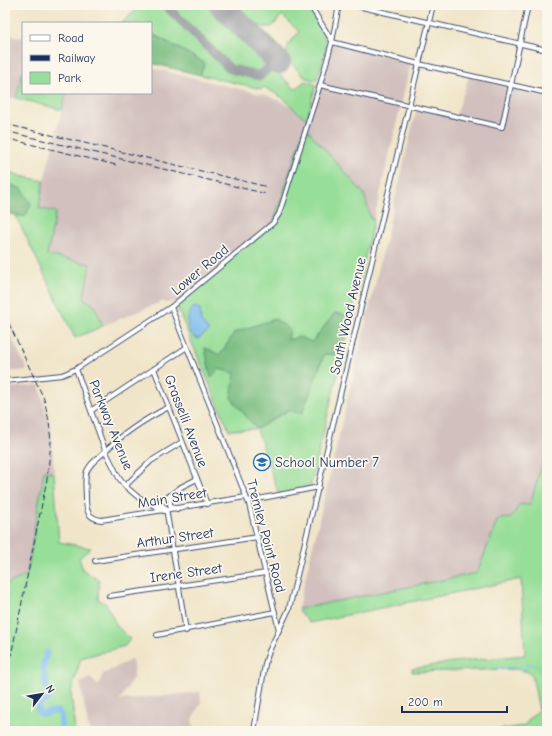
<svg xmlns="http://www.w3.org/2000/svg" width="552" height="736" font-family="'Comic Neue',sans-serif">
	<rect width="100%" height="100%" fill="#fbf7ec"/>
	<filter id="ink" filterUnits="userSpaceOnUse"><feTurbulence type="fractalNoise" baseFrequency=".025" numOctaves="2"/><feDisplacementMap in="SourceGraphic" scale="8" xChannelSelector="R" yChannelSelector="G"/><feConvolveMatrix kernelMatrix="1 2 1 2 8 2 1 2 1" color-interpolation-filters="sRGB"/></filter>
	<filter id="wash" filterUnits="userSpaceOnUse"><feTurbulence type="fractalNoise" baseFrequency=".012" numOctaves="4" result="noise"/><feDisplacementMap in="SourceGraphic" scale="16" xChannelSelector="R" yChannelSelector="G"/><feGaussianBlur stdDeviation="0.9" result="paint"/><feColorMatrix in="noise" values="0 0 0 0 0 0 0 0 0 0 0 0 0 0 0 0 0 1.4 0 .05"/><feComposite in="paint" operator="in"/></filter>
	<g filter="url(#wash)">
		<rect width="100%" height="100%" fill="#f0e5c9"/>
		<!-- industrial -->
		<g fill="#d1c0bd">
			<path d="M5 33 23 38V70L16 98 5 99Z"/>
			<path d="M329 42 411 62 374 219H371L364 194 274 221 176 304 171 302 165 303 163 301 103 326 95 306 83 298 47 255 56 212 39 208 44 181 66 93H151V68L266 95 310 114 328 55Z"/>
			<path d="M469 76 547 93V447L530 506 511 518 498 519 477 573 298 609 417 107 456 116Z"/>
			<path d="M5 323 27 370 5 372Z"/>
			<path d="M39 385 51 430 54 473 44 472 27 575 5 585V388Z"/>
			<path d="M132 659 134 676 120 700 200 692 201 703 192 719 194 731H89L80 683 90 678 98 686 103 674Z"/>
		</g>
		<!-- green -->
		<g fill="#97de98" stroke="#59867b">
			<path d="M141 5H162L228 70 259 77 273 68 295 89 305 81 316 85 307 118 301 115 283 98 264 87 262 89 200 75 205 63 151 33V23H122Z"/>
			<path d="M170 5H206L266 64V66L257 71 232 65Z"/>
			<path d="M235 5H306C329 43 331 38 316 81L304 77 285 57 287 53 288 45 299 32 282 15 272 27H263L257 24 255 25Z"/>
			<path d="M23 70V93H66L62 110 16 98Z"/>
			<path d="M305 127 364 194 371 219H374L351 316 335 313 312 342 299 337 288 340 235 332 220 355 205 348 211 377 218 369 235 372 257 429 289 410 318 372 324 354 342 355 310 488 279 495 257 429 229 430 176 305 274 221Z"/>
			<path d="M5 169 20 176 44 181 39 208 56 212 47 255 90 264 84 298 95 306 103 326 75 338 16 216H26L22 189 5 183Z"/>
			<path d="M547 447V728L524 731H487L524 726 531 717 539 710 532 675 528 672 516 669 412 672V669L453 662 525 655 521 579 309 623 298 609 477 573 498 519 511 518 520 504 530 505Z"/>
			<path d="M44 471 54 473 59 542 91 548 79 558 83 570 99 580 98 599 106 604 117 626 130 639 125 646 81 658 71 692 75 731H5V585L27 575Z"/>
		</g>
		<!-- forest -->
		<g fill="#79bd80" stroke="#4a766f">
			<path d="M151 33 205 63 200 75 151 63Z"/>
			<path d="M5 182 22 189 31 204 26 216 7 214 5 211Z"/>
			<path d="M335 313 351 316 342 355 324 354 302 414 288 410 257 429 231 398 235 373 218 369 211 378 205 348 220 355 235 332 275 319 290 330 288 340 299 337 312 342Z"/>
		</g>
		<!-- water -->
		<path fill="#79baee" stroke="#4a74a6" d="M194 307 200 309 201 321 209 331 198 339C185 335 185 315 194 307Z"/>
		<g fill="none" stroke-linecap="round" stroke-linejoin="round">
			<!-- stream -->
			<path stroke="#79baee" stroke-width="1" d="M495 668 519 667 526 670 527 664 530 663 539 668 543 678 547 679"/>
			<!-- river -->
			<g stroke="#79baee" stroke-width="6">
				<path d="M47 652 43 664 48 699 40 704 38 710 41 714 57 711 61 715V731"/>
				<path d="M543 731 547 722"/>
			</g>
			<!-- taxiway -->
			<path stroke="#868a94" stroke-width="9" d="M165 5 230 69 260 76 276 60"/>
			<!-- runway -->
			<path stroke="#868a94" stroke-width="24" d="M221 5 279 62"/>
		</g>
	</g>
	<g filter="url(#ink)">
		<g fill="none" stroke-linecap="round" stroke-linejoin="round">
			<!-- street casing -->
			<g stroke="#3b4a6e" stroke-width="6">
				<g id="street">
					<path d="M310 5 332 41"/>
					<path d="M353 5 547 50"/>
					<path d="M332 42 419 64 547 93"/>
					<path d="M320 85 502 127 528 5"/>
					<path d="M171 307 249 504 279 630"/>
					<path d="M76 369 105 450 119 478 125 486 138 497 164 511"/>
					<path d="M154 369 207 504"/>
					<path d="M5 381 62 375 76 369 171 307 273 223 279 214 320 85 332 42 339 5"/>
					<path d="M169 407C143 420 121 435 101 455 95 460 90 464 87 471 84 478 86 490 86 498 86 511 88 518 101 520L246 497"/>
					<path d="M92 410 187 347"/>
					<path d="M125 486 151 461 182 442"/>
					<path d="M170 496V505L177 509"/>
					<path d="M248 501 319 487"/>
					<path d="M156 506H163L166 508 186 631"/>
					<path d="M156 506 181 487 197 479"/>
					<path d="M95 561 258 537"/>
					<path d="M109 596 266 573"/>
					<path d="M157 635 275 612"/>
					<path d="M254 731 265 664 269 651 289 609 433 5"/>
				</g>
			</g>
			<!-- street -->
			<use href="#street" stroke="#fff" stroke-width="4"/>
			<!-- rail -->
			<g stroke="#1b2f5e" stroke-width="1" stroke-dasharray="6 3" stroke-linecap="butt">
				<path d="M5 124 268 187"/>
				<path d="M5 131 267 194"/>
				<path d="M5 138 116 165"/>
				<path d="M5 315 44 399 49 421 51 443 47 479 11 656 5 675"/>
			</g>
		</g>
	</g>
	<!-- icons -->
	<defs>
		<g id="school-ring" transform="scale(0.9)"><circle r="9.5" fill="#fbf7ec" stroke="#1f6fb2" stroke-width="1.5"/><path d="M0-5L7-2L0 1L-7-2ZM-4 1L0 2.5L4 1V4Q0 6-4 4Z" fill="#1f6fb2"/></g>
	</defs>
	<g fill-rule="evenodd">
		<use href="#school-ring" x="262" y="462"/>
	</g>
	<g text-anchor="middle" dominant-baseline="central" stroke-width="3.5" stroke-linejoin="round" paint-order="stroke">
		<!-- street labels -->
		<g font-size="14" fill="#1b2f5e" stroke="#fbf7ec">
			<text transform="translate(200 270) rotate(-40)">Lower Road</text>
			<text transform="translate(348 316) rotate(-77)">South Wood Avenue</text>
			<text transform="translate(186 421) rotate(69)">Grasselli Avenue</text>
			<text transform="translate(111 425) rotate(68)">Parkway Avenue</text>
			<text transform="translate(172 498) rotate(-9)">Main Street</text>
			<text transform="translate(266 536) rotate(75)">Tremley Point Road</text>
			<text transform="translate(175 538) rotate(-8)">Arthur Street</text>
			<text transform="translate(186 573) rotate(-8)">Irene Street</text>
		</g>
		<!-- poi labels -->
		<g font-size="14" fill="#1b2f5e" stroke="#fbf7ec" text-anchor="start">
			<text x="275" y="462">School Number 7</text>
		</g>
	</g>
	<!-- margin -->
	<rect width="552" height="736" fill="none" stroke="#fbf7ec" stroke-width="20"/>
	<!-- legend -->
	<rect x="22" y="22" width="130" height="72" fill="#fbf7ec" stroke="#a1a7b3"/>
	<rect x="30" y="35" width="20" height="6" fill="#ffffff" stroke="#a1a7b3"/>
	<text x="58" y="42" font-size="12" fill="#1b2f5e">Road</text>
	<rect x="30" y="55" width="20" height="6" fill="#1b2f5e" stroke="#a1a7b3"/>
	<text x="58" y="62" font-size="12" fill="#1b2f5e">Railway</text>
	<rect x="30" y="72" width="20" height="12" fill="#97de98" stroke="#a1a7b3"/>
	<text x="58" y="82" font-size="12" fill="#1b2f5e">Park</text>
	<!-- north arrow -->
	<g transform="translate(42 694) rotate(59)" stroke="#fbf7ec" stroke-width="3" paint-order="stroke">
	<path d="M0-3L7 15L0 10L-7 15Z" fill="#1b2f5e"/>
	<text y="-6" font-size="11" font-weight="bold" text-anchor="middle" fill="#1b2f5e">N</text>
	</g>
	<!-- scale -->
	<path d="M402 706v6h105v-6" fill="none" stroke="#1b2f5e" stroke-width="2"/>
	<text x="408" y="706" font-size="12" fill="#1b2f5e" stroke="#fbf7ec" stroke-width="3" paint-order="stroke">200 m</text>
</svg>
